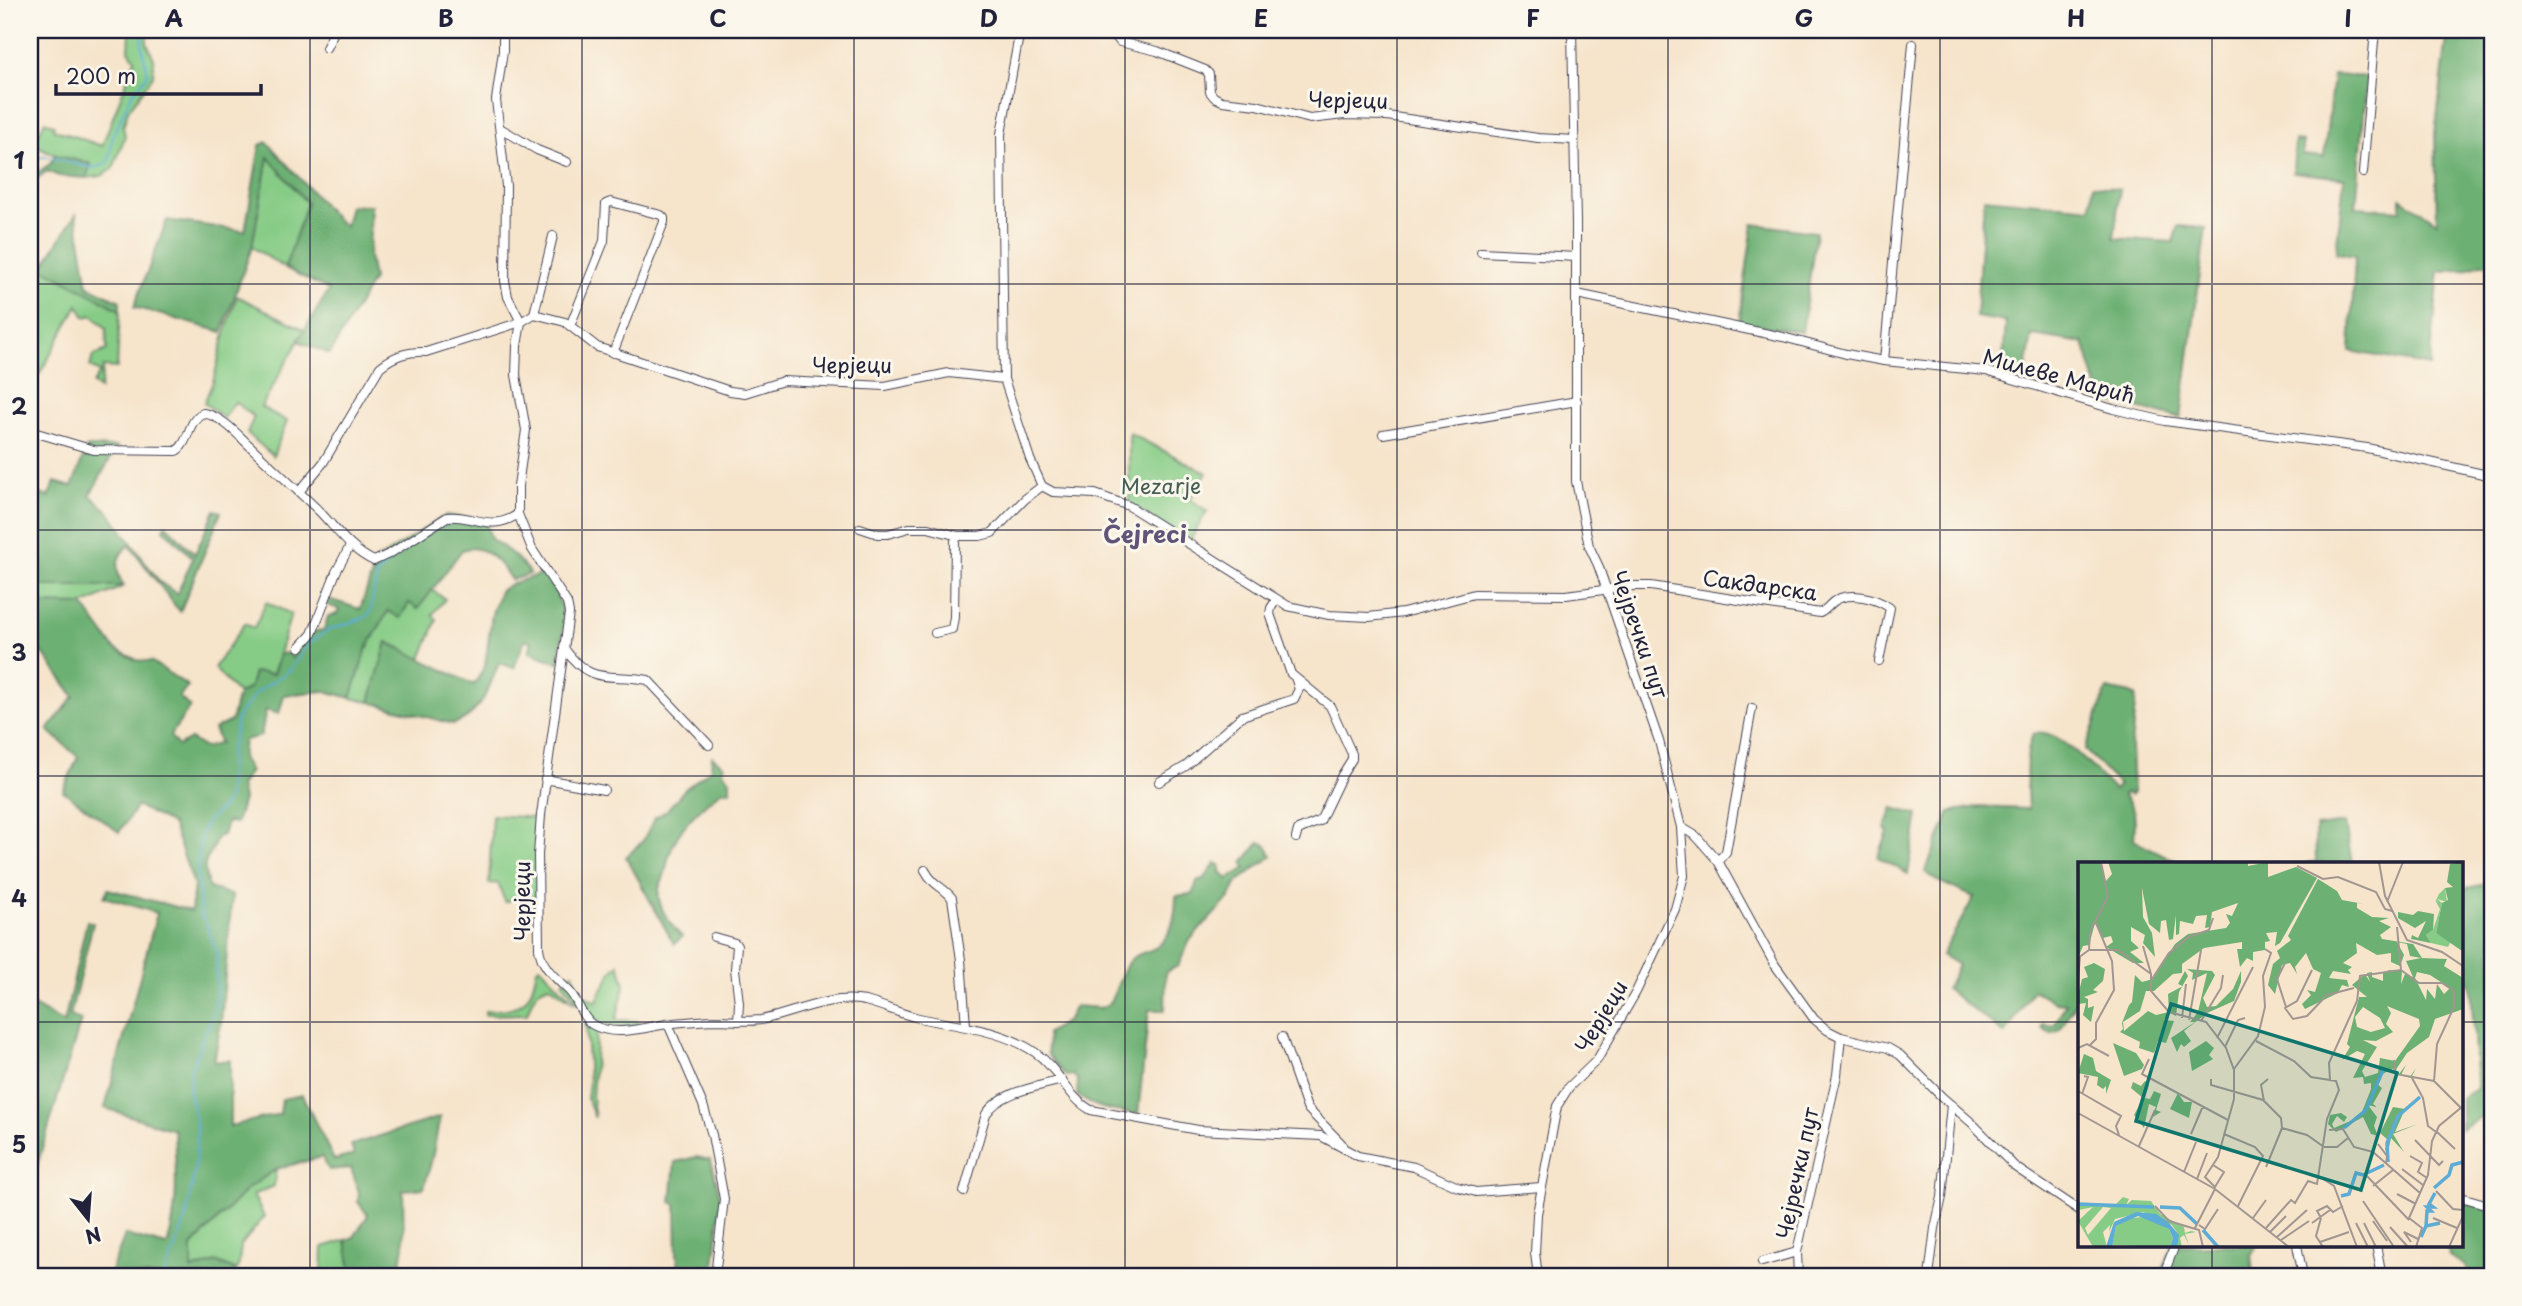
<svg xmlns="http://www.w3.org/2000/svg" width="2522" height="1306" font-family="'Playpen Sans',sans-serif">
	<rect width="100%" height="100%" fill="#fbf7ec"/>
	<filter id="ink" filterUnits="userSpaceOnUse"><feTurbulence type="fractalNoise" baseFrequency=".0143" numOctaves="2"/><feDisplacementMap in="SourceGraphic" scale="14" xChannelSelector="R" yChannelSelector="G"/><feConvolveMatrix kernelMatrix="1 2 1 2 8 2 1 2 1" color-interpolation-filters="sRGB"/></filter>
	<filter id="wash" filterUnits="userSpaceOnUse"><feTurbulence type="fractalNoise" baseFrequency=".00686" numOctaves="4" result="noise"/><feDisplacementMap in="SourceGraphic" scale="28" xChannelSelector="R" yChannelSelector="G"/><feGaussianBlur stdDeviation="1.57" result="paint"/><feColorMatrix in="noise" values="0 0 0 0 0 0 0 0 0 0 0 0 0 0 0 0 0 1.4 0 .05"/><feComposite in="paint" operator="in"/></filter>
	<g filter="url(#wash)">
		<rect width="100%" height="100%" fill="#f6e4cb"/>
		<!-- green -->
		<g fill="#87cc86" stroke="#547760" stroke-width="2">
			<path d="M128 30H147V43L154 59 153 76 128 111 123 127 125 136 113 169 101 176 86 178 90 164 55 155 30 142V132L38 135 45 121 54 125 53 129 102 146 135 59 129 50 130 32Z"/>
			<path d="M268 156 307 203 285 268 252 247Z"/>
			<path d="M30 260 120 310 117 368 103 367 100 389 93 384 100 372 90 367 93 356 107 350 106 328 92 315 85 317 78 305 39 375 30 370Z"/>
			<path d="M237 296 305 330 261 407 287 421 273 456 247 433 254 417 235 402 224 418 204 403 213 382 225 333Z"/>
			<path d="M1129 433 1207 473 1190 499 1207 511 1189 542 1129 504Z"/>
			<path d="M30 586H124L83 605 30 604Z"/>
			<path d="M432 590 445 599 432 615 437 619 421 659 387 642 370 702 351 698 366 650 388 611 409 602 418 609Z"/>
			<path d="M266 602 291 614 273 674 238 694 214 668 245 623 254 628Z"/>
			<path d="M492 815 538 818 537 908H528L526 895 505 902 498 883 489 884Z"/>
			<path d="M619 964 625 984 616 1020 637 1021 639 1026C591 1030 589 1017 563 982L573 973 580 993 596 1002 612 971Z"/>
			<path d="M540 966 575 1003 549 985C535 989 531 1001 527 1014L485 1015V1011C522 1009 530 1005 537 968Z"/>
			<path d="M586 1024 597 1030 592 1098 595 1118 587 1099 589 1083Z"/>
			<path d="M276 1169 274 1186 253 1195 264 1217 241 1245 239 1264 236 1271 216 1262 192 1270V1246L247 1189Z"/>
			<path d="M346 1240 352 1276H322L323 1247Z"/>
		</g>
		<!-- forest -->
		<g fill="#6db073" stroke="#486957" stroke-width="2">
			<path d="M2448 30H2485L2492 33V264H2481L2464 270 2439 271 2430 366 2350 351 2355 256 2336 253 2344 178 2293 172 2295 141 2303 142V155L2324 157 2333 75 2367 77 2356 207 2401 210V198L2437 222 2435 134Z"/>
			<path d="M267 142 337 220 345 226 350 206 371 205 369 256 373 279 330 354 298 341 329 290 285 268 307 203 268 157 252 247 222 332 134 307 167 220 245 231 260 145Z"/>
			<path d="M55 155 91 164 86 178 59 176 47 171 30 184V177L50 164Z"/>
			<path d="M2093 185 2120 189 2114 238 2173 242 2178 226 2206 228 2181 418 2101 400 2084 343 2032 335 2025 375 2002 370 2006 322 1976 317 1984 198 2091 208Z"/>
			<path d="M76 214 88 286 120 301V310L42 268Z"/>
			<path d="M1753 224 1816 232 1802 332 1739 323Z"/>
			<path d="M87 447H117L90 495 108 511 160 582 177 594 193 558 164 529 166 525 195 554 215 510 221 512 180 612 129 545C115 557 114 571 124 586H30V519L41 494 48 497 55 482 72 487Z"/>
			<path d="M446 515 486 522 491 539C507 549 519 558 530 574L511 580C501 563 483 542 462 550L418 609 409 603 400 618 388 611 366 650 351 698 324 691 284 695 279 714 266 710 261 736 244 740 242 758 250 771 240 786 243 799 236 823 227 822 223 835 217 837C209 865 199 855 209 888L232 895 221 1022 214 1062 230 1060V1126L280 1114 282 1099 302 1095 334 1160 354 1155 351 1145 440 1117 432 1159 424 1188 403 1190 404 1246 399 1276H352L346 1240 354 1237 368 1215 358 1202 359 1193 351 1168 329 1170 322 1157 276 1169 247 1189 192 1246V1270L216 1262 236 1271 229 1276H109L125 1235 167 1246C179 1207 176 1170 174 1130L105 1108 157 913 104 897 108 889 191 911 194 885 172 824 137 806 119 832 63 791 78 757 48 730 74 696 41 651 30 645V604L83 605 115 649 137 660 152 662 188 686 179 697 190 707 170 736 178 746 190 739 205 748 220 743 214 729 231 721 238 694 249 689 254 672 273 674 280 654 288 653 292 658C300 644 307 630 324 630L328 616 337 614 339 609 325 604 328 599 360 609 377 560Z"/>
			<path d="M545 573C570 616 566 616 558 663L529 652 532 642 525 639 514 668 499 663C489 687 481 716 453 724L370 702 387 642 474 685 485 666 492 614 500 591 511 584Z"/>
			<path d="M2107 689 2136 695 2131 746 2133 793 2130 795 2126 792 2123 795C2138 812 2135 819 2134 840L2180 863H2079V995L2060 1030 2051 1034 2042 1027 2044 1023 2050 1026 2055 1024 2066 1003 2055 1002 2033 990 2005 1034 1946 989 1958 965 1942 955 1974 897 1935 880 1925 872 1950 812 1976 807 2028 809C2027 785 2023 757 2033 734 2056 723 2097 774 2114 790L2119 785 2085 750Z"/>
			<path d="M712 756 724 766 723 772 730 780V791H721C695 812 671 834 666 869 665 876 661 882 659 889 656 907 671 925 682 937L674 944 626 857 642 842 655 818 667 810 685 789 711 769Z"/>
			<path d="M1893 808 1918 815 1908 874 1878 857 1888 832 1885 829Z"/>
			<path d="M2345 823 2352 863H2307L2316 862 2315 827Z"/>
			<path d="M1260 842 1266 845 1272 856 1237 882 1230 897 1190 940 1178 966 1166 972 1165 1010H1149L1138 1114C1115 1111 1096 1110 1077 1095L1078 1080 1073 1075 1066 1076 1048 1055 1047 1033 1067 1021 1075 1006 1101 1008 1107 1005C1118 993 1119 974 1129 961 1137 952 1149 953 1158 946 1173 934 1176 913 1176 896L1193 894 1197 881 1204 879 1216 863 1220 865 1222 874 1228 879 1246 868 1243 862Z"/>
			<path d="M2492 883V1110L2461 1129V1098L2477 1088 2471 986C2454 960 2461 919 2461 889Z"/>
			<path d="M87 921 93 923 70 1016 81 1020 30 1189V1004L64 1023Z"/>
			<path d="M696 1157 711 1160 721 1201 713 1276H681L677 1256 676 1204 671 1202 675 1162Z"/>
			<path d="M2461 1201 2492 1210V1276H2470L2465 1266 2449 1256 2447 1245H2461Z"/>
			<path d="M2173 1245H2257L2251 1255 2253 1271 2246 1276H2160Z"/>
		</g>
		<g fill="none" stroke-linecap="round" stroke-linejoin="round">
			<!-- stream -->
			<g stroke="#5cacd6" stroke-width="2">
				<path d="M30 164 40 157H47L93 168 106 164 109 159 113 135 125 109 132 94 148 75 142 46 143 30"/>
				<path d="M440 526 455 521"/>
				<path d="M164 1276 186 1219 195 1169 197 1128 189 1091 190 1071 216 1006 217 954 205 920 201 916 197 868 202 832 207 821 222 808 228 798 230 754 238 716 257 692 290 670 308 644 328 630 364 618 370 613 377 575 387 563 409 546"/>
			</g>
		</g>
	</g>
	<g filter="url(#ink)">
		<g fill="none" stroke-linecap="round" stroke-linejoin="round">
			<!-- street casing -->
			<g stroke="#423f51" stroke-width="10">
				<g id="street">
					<path d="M503 30V51L496 100 506 186 505 281 508 297 521 322 517 346 516 375 526 430 518 486V514L532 549 567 603 569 613 541 815 538 855 539 948C541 967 556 978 569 991 578 1000 581 1018 593 1025 614 1037 643 1028 666 1024 681 1022 698 1021 713 1020 729 1020 746 1022 761 1020 794 1013 831 994 865 1001 882 1005 898 1013 915 1017 957 1027 1000 1028 1036 1053 1059 1069 1067 1097 1091 1110L1198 1130 1321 1136 1358 1156 1414 1167 1458 1187 1476 1192 1541 1187"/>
					<path d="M1115 30 1116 37 1120 42 1157 51 1205 70 1209 74 1210 92 1214 97 1222 101 1257 105 1310 119 1344 115 1387 116 1538 138 1574 140"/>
					<path d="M1572 30 1576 222V481L1589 546 1598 565 1659 741 1681 827 1696 836 1718 861 1775 965 1814 1019 1827 1030 1841 1037 1888 1048 1900 1055 1942 1097 1972 1123 2015 1167 2079 1210"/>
					<path d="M30 42 31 39"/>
					<path d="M326 48 335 30"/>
					<path d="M500 128 537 150 567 162"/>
					<path d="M2363 173 2375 30"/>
					<path d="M1481 252 1576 257"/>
					<path d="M1577 294 1783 337 1846 354 1884 361 1986 371 2113 409 2165 421 2367 448 2492 476"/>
					<path d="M534 314 553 236"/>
					<path d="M570 326 604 241 606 204 611 202 661 215 664 218V222L613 353"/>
					<path d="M1884 361 1913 44"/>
					<path d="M1004 379 1001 134 1020 30"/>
					<path d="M30 431 94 450 176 451C190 443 187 420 203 413 222 416 237 434 251 447 273 468 296 489 318 510 336 528 350 550 374 561L391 553 447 517C474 514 491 533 518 514"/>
					<path d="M1383 434 1577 401"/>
					<path d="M299 492 323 463 380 367C394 355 408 351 426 352L521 322 534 314 565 322 597 347 730 391 745 393 783 381 885 386 949 373 1004 379 1030 459 1042 486 1053 492 1095 494 1129 506 1288 606 1329 615 1369 617 1403 613 1474 594 1566 595 1633 586H1651L1820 613C1826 610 1828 606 1833 602 1848 590 1876 598 1890 608L1879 661"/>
					<path d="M860 528 878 534H888L909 528H928L958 536"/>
					<path d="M1276 600 1271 608 1270 614 1291 674 1330 706 1352 754V759L1342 775 1320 821 1298 830 1296 838"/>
					<path d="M935 633 952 629 954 617 955 541 958 536H980L992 533 1025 499 1042 486"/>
					<path d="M300 647 312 634 336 572 350 546"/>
					<path d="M564 648C592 688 610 672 648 680L709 745"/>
					<path d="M545 779 604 790"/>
					<path d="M1159 782 1186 766 1242 716 1294 699 1299 689 1296 680"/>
					<path d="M1718 861 1726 852 1752 708"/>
					<path d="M925 870C934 887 943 886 952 898L961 960 966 1026"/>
					<path d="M714 937 735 943 737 946 735 969 739 1003 738 1021"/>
					<path d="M668 1024 703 1105 712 1135 724 1199 715 1276"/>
					<path d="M1282 1037 1307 1108 1342 1144"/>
					<path d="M964 1192 986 1114C1001 1091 1037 1087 1062 1080"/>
					<path d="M2461 1197 2492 1206"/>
					<path d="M2297 1245 2303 1276"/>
					<path d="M2376 1245 2382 1276"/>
					<path d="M1762 1262 1797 1252"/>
					<path d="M1538 1276 1535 1253 1537 1214 1557 1106 1569 1087 1597 1060 1636 992 1675 909 1684 876 1681 827"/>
					<path d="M1798 1276 1797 1252 1837 1075 1841 1037"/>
					<path d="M1929 1276 1935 1228 1942 1197 1951 1105"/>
					<path d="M2163 1276 2175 1245"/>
				</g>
			</g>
			<!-- street -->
			<use href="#street" stroke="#fff" stroke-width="8"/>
		</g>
	</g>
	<!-- grid -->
	<path fill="none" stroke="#22223b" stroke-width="2" stroke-opacity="0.55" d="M310 30V1276M582 30V1276M854 30V1276M1125 30V1276M1397 30V1276M1668 30V1276M1940 30V1276M2212 30V863M30 284H2492M30 530H2492M30 776H2492M30 1022H2079M2461 1022H2492M2212 1245V1276"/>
	<g text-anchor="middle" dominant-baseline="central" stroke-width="6" stroke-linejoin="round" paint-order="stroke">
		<!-- street labels -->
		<g font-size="21" fill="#22223b" stroke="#fbf7ec">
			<text transform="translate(1348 99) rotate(1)">Черјеци</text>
			<text x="852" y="364">Черјеци</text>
			<text transform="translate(2059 375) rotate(15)">Милеве Мaрић</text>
			<text transform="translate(1760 584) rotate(8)">Сакдарска</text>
			<text transform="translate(1641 634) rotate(71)">Чејречки пут</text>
			<text transform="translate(521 901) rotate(-90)">Черјеци</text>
			<text transform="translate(1600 1016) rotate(-59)">Черјеци</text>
			<text transform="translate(1796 1173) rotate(-78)">Чејречки пут</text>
		</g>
		<!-- park labels -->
		<g font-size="21" fill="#455e55" stroke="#fbf7ec">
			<text x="1161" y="485">Mezarje</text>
		</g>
		<!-- quarter labels -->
		<g font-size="24" font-weight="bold" fill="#605578" stroke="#fbf7ec">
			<text x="1145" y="533">Čejreci</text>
		</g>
	</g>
	<!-- overview -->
	<g transform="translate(2078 862)">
		<rect width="385" height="385" fill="#f6e4cb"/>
		<path d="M367 26 369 40 359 37 364 41 358 71 373 79 370 85 353 81 348 73 355 68 362 47 357 38 360 40 358 38 361 32ZM45 335 51 337 48 343 54 338 73 339 82 352 106 365 107 371 113 369 118 370 107 372 111 383 106 373 102 376 104 385H99L100 372 94 363 65 350 37 357 31 370 32 363 25 370 29 385H15L0 359 15 345 1 348 0 341 37 343ZM25 345 33 346 10 373 7 366ZM53 356 68 355 91 367 95 376 92 385 34 383 38 364Z" fill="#87cc86" fill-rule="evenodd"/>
		<path d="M0 0H22L28 19 34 12 30 0H170V4L190 0V15L218 5 239 16 202 81 197 84 199 70 188 71 192 79 187 80V88L175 90V99L169 96 162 105 159 87H164V80L126 86 104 102V111L95 112 76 129H68L62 149 45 160 46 169 70 149 78 153 91 150 90 132 105 124 100 122 107 109 110 114 101 130 98 154 92 151 86 158 96 159 88 181 80 179 76 191 61 186 62 180 42 170 45 167 44 161 51 143 54 140 57 113 64 120 75 117 97 82 110 72 148 66 152 61 148 52 154 54 160 41 134 50 132 65 127 66 129 53 118 54 115 62 102 59 101 72 98 73V53L95 77 91 78 88 58 83 59 82 71 71 62 64 26 65 55 74 71 77 95 65 81 67 73 53 65V79L61 86 52 90 66 101H55L28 85 35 80 33 74 25 76 17 61 11 83 5 84 0 96ZM385 0V87L384 89 358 71 364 41 370 38 367 26 375 25 369 20 372 2ZM240 17 259 29 264 38 286 42 279 41V46L294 55 311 56 301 59 313 65 302 73 304 77 335 82 344 96 369 97 366 104 385 116V147L357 157 351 175 329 191 317 209 321 212 328 203 323 213 332 215 338 206 333 216 321 213 318 211 315 207 302 213 299 222 304 226 295 242 299 245 290 243 299 255 296 264 300 274 293 272 285 255 258 270 250 262 252 253 263 251 269 255 266 260 259 254 254 262 256 266 282 255 293 227V221L286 222 285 215 275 216 287 192 279 189 264 198 272 185 269 182 281 135H289L274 123 287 112 292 120 289 111 294 110V115L305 119V110L312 108 324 109 323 122 327 112 335 115 328 99 343 96 332 94 329 82 319 80 326 93 322 104 313 100V91L299 93 278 81 279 91 265 101 274 105 270 108 273 112 255 109 251 116 269 118 271 125 264 123 260 131 227 147 224 142 233 133 229 128 237 130 243 111 235 107 228 91 217 105 219 112 212 101 204 103 197 132 190 123 195 102 202 96 199 89 213 78 210 74ZM339 110 352 113 372 126 366 132 359 122 357 137 349 127 348 138 337 116ZM309 144 341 157 342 164 317 199 302 196 300 211 287 215 284 209 299 185 285 178 298 179 315 170 308 162 313 151ZM285 145 302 156 307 166 293 170 279 165 277 155ZM340 49 356 52 355 68 348 73 353 81 333 77 334 73 340 76 348 59 337 66 320 56V50L335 53ZM16 101 27 107 25 119 15 128 20 130 6 135 10 137V146L16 144 13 160 5 153 8 141 0 142V134L4 117 10 115 6 105ZM109 107 134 109 137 113 125 136 129 145 138 144 155 127 163 109V120L156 139 129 151 106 169 113 179 106 185 103 182 99 190 93 176 117 160H112L120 150 129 111 114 118 115 111ZM128 179 136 186 131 193 135 197 114 209 111 190ZM35 181 58 191 66 203 64 207 46 214ZM6 192 15 196 18 209 33 218 28 232V224L25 227 19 223 20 215 0 211ZM67 219 71 223 67 236 72 237 76 229 83 232 78 248 83 250 73 256 78 245 71 242 66 266 56 253 65 236 53 226 55 220 63 224ZM100 231 106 240H114L111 256 92 247ZM315 245 327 247 317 270 340 262 315 272 326 290 313 276 310 290 307 288 310 278 302 271Z" fill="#6db073" fill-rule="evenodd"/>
		<path d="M58 350 78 352 90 360 101 373 99 385H92L95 376 91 367 60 354 38 364 34 385H28L36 360Z" fill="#5cacd6"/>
		<path fill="none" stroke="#5cacd6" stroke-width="3.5" d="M266 266 288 248 305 208M310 300 309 281 320 254 342 235M356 326 371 313 374 303 385 300M263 334 271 332 278 311 285 313 306 303M0 342 76 345M82 345 102 346 119 362M348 364 349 349H353L349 345H355L351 342 357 331M125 368 140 385M343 375 348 364 362 361"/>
		<path fill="none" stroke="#a19691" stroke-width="2" d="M301 0 307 34 329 78 364 90 385 104M219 4 245 17 260 15 298 30 307 47 314 49M309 40 325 0M65 84 73 112M11 88 12 70 30 34 23 0M0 96 11 88H40L73 112V129L91 150 128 160 148 186 156 208V237L140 295 127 315 137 325 146 310 135 303M207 101 199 117 208 145M234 108 219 139 207 146 215 157 229 154 249 133 276 126M323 108 341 121H364L376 129V145L359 182 356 219M0 117 2 95M74 117 91 91 111 75 131 68 135 56M104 156 108 122M111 158 123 88M123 159 143 126 145 113M139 176 175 105M178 179 216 199 233 215 258 219 261 228 249 257 239 322 230 319 217 341 213 338 188 366M12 183 18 177V161L36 128 34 99 18 61M147 185 160 158 167 156M0 186 9 182 31 194M71 197 64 212 150 258M316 198 318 212 356 219 384 247M156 207 180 174 187 145 185 114 193 91 187 87M334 216 345 236 350 264 358 270M133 217V223L185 238 203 256 204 266 229 273 246 285M252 218 251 201 279 139 282 114 323 108 319 65M0 229 43 254 38 264 41 273M4 232 10 215 6 214M186 239 183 223 190 217M0 251 137 327 211 385M251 268 265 267 276 285 295 290 342 331M358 269 377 287M113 272 125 244M146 272 177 285 185 294 160 344M337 278 361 303 365 299M300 282 309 294 308 302M61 284 77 248M246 285H259L270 276M332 294 344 301 340 310 349 316M188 305 204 266M324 307 345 323M106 310 118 280M287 312 331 358M239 313 256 324 279 385M119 317 129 291M295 324 315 308M358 329 375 347 385 348M319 332 338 342M285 339 316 385M77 344 91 359 121 368 125 385M242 354 239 349 249 344 255 350 265 344M175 356 188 338M243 356 238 374 245 385M355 356 379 366M295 359 309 379M234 361 252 348M278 361 290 385M286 361 298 385M121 363 127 367 140 347M312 365 330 385M117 366 137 327M192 370 208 354M199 375 229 348M203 378 231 359M242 380 271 370M333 380 326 370 340 377M338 385 344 366 331 356 350 313 354 279 361 264 385 244M371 385 385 354"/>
		<path fill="#0f766e" fill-opacity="0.15" stroke="#0f766e" stroke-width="3.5" d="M93 142 319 211 283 328 58 259Z"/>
		<rect width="385" height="385" fill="none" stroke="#22223b" stroke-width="3.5"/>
	</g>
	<!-- margin -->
	<rect width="2522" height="1306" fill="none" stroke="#fbf7ec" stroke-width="77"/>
	<!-- north arrow -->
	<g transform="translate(88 1219) rotate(163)" stroke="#fbf7ec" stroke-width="5" paint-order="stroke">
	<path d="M0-5L12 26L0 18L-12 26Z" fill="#22223b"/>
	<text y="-10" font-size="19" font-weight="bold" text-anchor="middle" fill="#22223b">N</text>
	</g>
	<!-- scale -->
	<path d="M56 84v10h205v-10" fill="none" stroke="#22223b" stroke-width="3.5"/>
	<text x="66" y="84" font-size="21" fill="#22223b" stroke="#fbf7ec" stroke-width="5" paint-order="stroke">200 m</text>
	<rect x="38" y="38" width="2446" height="1230" fill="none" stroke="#22223b" stroke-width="2.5"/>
	<g font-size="23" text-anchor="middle" font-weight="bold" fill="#22223b">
		<text x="174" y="27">A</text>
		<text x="446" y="27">B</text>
		<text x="718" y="27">C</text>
		<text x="989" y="27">D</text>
		<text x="1261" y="27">E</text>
		<text x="1533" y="27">F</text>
		<text x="1804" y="27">G</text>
		<text x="2076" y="27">H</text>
		<text x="2348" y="27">I</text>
		<text x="19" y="169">1</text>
		<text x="19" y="415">2</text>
		<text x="19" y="661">3</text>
		<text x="19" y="907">4</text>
		<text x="19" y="1153">5</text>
	</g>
</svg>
